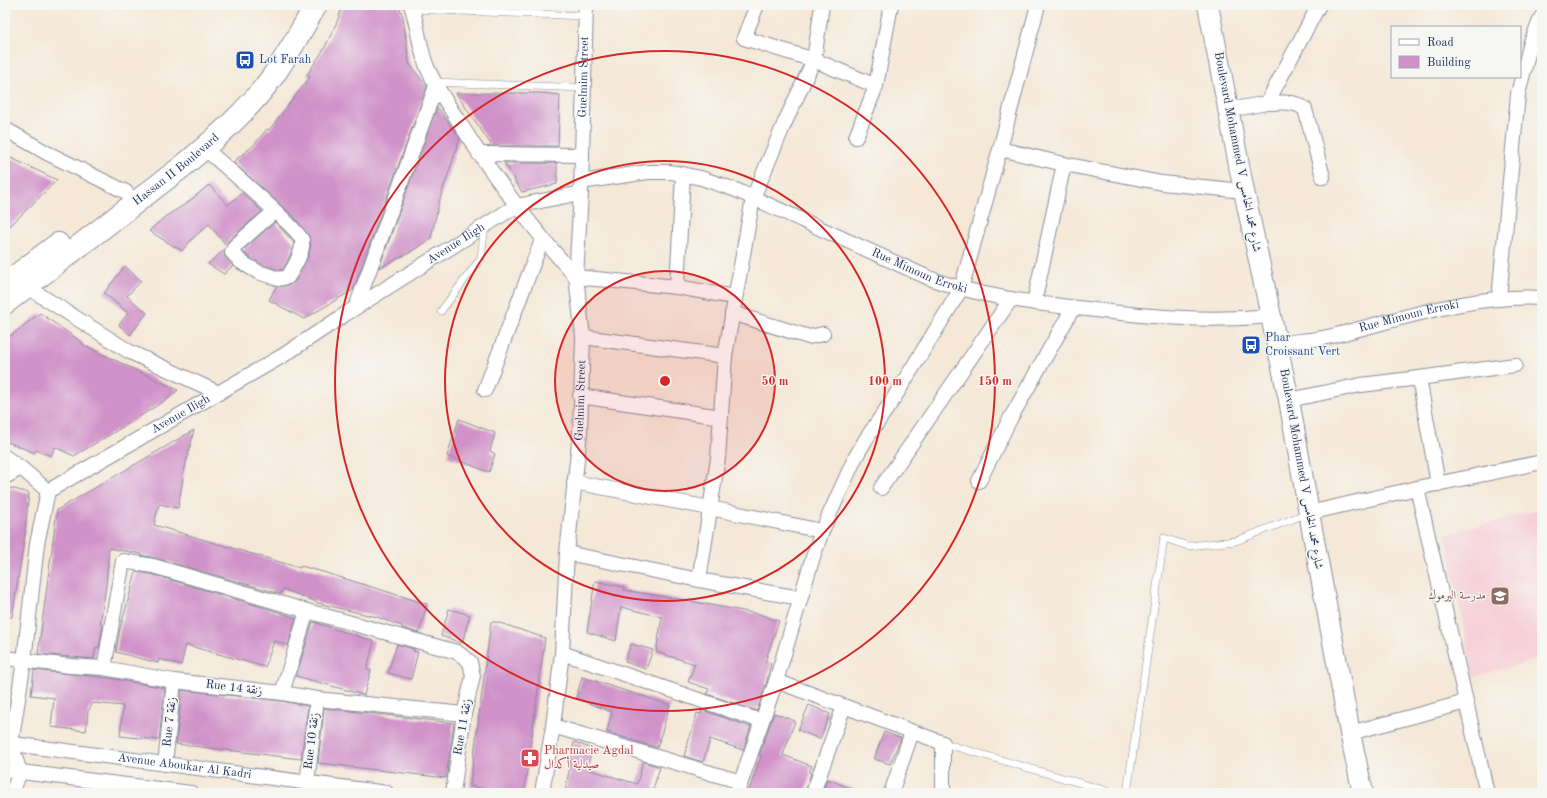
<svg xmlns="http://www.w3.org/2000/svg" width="1547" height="798" font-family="'Old Standard TT',Amiri,serif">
	<rect width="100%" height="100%" fill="#f6f6f2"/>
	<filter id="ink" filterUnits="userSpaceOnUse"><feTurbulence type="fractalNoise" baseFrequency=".025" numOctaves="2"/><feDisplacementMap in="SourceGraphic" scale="8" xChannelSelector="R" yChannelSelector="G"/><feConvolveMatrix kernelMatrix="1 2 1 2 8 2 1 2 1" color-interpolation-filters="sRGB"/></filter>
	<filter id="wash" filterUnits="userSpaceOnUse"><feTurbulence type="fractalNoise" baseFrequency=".012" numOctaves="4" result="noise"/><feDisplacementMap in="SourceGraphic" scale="16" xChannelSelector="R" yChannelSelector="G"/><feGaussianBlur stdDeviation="0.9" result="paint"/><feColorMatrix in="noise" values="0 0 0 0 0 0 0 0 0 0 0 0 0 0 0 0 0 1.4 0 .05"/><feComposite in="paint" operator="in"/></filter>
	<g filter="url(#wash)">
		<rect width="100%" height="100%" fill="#f5e8d7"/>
		<!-- built -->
		<path fill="#f6cfd7" d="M1542 509V658L1473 677 1446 534Z"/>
		<g id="blocks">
			<!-- building -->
			<g fill="#d092c9">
				<path d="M343 5H399L403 17 409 63 427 87 353 290 304 319 269 300 276 287 290 285 295 281 308 257 311 246 309 236 294 217 233 162 253 146 267 129 269 130 310 77 307 75 324 49 337 22Z"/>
				<path d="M456 93H540L560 95 558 146H492Z"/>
				<path d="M437 107 460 138 439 202 431 238 409 253 379 268Z"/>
				<path d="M5 155 57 180 5 231Z"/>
				<path d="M504 163H557V184L522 192 514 180 515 179Z"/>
				<path d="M209 185 228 205 242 193 262 211 229 240 226 245 209 224 192 239 182 251 149 231 166 216 186 204Z"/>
				<path d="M275 222 294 243 292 251 288 260 283 269 279 270 262 264 246 255 242 251Z"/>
				<path d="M224 250 225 257 233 266 224 274 208 264Z"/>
				<path d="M125 266 141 281 127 296 147 313 130 335 119 325 128 313 104 293Z"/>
				<path d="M40 313 83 343V345L178 390 167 399 131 422 74 456 55 447 51 456 36 450 35 453 5 441V340Z"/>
				<path d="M459 419 495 433 490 451 495 454 489 472 447 456Z"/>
				<path d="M194 430 184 472 178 508 159 504 154 525 300 568 301 566 323 572 427 604 419 633 402 628V626L377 617 317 603V602L283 589 281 594 155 558 141 555V554L109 548 106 586 100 624 103 625 99 648 96 647 94 659 38 654 57 510Z"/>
				<path d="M11 488 29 493 24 541 12 617H5V493Z"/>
				<path d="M136 572 151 574 275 611 296 618 288 645 274 641 265 667 186 645 181 665 159 659 158 663 116 652 120 629Z"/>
				<path d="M595 581 624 587V590L684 600 759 614 779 621 765 662 771 663 766 685 757 711 707 694 709 689 688 682 695 664 656 652 662 617 621 607 616 641 587 632Z"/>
				<path d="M449 609 470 615 462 643 441 636Z"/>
				<path d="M313 622 374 641 367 669 371 670 364 695 296 676Z"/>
				<path d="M491 622H497L545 638 524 793 497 792V791L470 786Z"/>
				<path d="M397 644 414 649 413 651 418 652 411 679 388 673Z"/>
				<path d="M631 644 653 650 646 669 625 662Z"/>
				<path d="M34 670 109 678 165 688 159 740 120 736 123 706 93 703 88 711 86 731 51 727 54 698 31 695Z"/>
				<path d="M582 677 670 705 657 748 607 732 612 712 576 698Z"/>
				<path d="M182 690 281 701 308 706 301 759 176 744Z"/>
				<path d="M809 705 830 714 820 739 798 730Z"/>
				<path d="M324 708 454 723 446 778 318 763Z"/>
				<path d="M702 710 751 727 743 750 710 739 703 762 684 756 697 713 701 714Z"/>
				<path d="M774 713 795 721 783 755 812 766 809 772 811 773 805 793H748L761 756 759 755Z"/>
				<path d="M884 732 901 738 890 764 874 759Z"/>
				<path d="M574 742 592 749 587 769 637 784 643 762 660 767 653 789 656 790V793H565Z"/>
				<path d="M827 779 860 792V793H822Z"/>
			</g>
		</g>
	</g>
	<g filter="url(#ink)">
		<use href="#blocks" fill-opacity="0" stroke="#888c9a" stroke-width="1"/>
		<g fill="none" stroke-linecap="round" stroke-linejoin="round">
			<!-- service casing -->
			<g stroke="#888c9a" stroke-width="8">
				<g id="service">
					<path d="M413 9 585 16"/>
					<path d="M434 82 584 88"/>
					<path d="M441 311 481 258 485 225"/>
					<path d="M943 743 1114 793"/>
					<path d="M1127 793 1164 538 1188 546 1236 541 1308 513"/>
				</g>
			</g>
			<!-- minor casing -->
			<g stroke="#888c9a" stroke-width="16">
				<g id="minor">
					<path d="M411 5C418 25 419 47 427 67 436 88 449 106 461 125 496 181 532 228 576 277L677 287 734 297"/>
					<path d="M757 5 744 38 814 60 876 86 856 137"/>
					<path d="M876 86 891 5"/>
					<path d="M1267 103C1281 103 1294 100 1305 109L1323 177"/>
					<path d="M1229 110 1267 103 1319 5"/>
					<path d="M5 129 47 153 126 192"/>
					<path d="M204 148C218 160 300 230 302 240 304 252 294 267 288 277L279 279 258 272 241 262 232 252 235 246 275 211"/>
					<path d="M1000 149 1064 164 1162 183 1244 191"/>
					<path d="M479 154 582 155"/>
					<path id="s1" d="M581 182 648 172H671L701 178 736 190 929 278C980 297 1033 303 1087 309 1151 317 1207 322 1272 316"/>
					<path d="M21 281 27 287 130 352 219 393"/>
					<path d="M677 287 683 174"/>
					<path d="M1499 299 1518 94 1531 42 1542 16"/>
					<path d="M1034 303 1064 164"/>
					<path d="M356 307 436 86"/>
					<path d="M732 313 809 337 823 334"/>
					<path d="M583 337 725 356"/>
					<path id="s2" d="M1278 344C1296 341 1315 340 1332 336 1401 319 1470 294 1542 298"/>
					<path d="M485 390 542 240"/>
					<path d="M580 396 721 417"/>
					<path d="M1289 400 1361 385 1419 378"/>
					<path d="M5 457 21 468 48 491"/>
					<path d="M5 477 21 468"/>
					<path d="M979 481 1010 419 1073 308"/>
					<path d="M574 482 710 508 822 531"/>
					<path d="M1438 484 1419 378 1515 365"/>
					<path d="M881 488 1011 299"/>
					<path d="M1417 488 1487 793"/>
					<path d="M1309 513 1417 488 1542 462"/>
					<path d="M567 553 699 580 800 598"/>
					<path d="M699 580 718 458 725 356 753 198 785 122 814 60 822 5"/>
					<path d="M562 653 761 721"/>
					<path d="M5 658 70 666 104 668 174 681 282 693 317 699 464 714"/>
					<path d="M104 668 123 561 153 566 307 611 457 652 470 662 473 676 464 714 453 793"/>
					<path d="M776 681 943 743V793"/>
					<path d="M282 693 307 611"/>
					<path d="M553 726 741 782"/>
					<path d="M1350 733 1466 702"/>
					<path id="s3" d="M5 743 387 793"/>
					<path d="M165 764 174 681"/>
					<path d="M5 770 191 793"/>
					<path d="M307 783 317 699"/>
					<path id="s4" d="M12 793 20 772 11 744 24 661 37 544 48 491 284 355 344 315 516 206 581 193"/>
					<path id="s5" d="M542 793 553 726 562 653 567 553 580 433 583 337 576 277 581 193 586 5"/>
					<path d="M737 793 776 681 812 560 822 531 855 458 866 439 892 401 961 289 1000 149 1038 5"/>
					<path d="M813 793 844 706"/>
					<path d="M891 793 912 732"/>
				</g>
			</g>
			<!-- secondary casing -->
			<g stroke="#888c9a" stroke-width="22">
				<path id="secondary" d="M1208 5 1244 191 1289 400 1309 513 1350 733 1363 793"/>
			</g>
			<!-- primary casing -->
			<g stroke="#888c9a" stroke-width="24">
				<g id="primary">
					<path d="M5 284 58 244"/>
					<path id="s6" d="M5 303 183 166C215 139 249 110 273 76 289 53 302 29 316 5"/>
				</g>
			</g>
			<!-- service -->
			<use href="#service" stroke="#fff" stroke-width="7"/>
			<!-- minor -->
			<use href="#minor" stroke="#fff" stroke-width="14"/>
			<!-- secondary -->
			<use href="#secondary" stroke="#fff" stroke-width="20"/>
			<!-- primary -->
			<use href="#primary" stroke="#fff" stroke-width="22"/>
		</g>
	</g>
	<!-- distance rings -->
	<circle cx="665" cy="381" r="110" fill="#d62828" fill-opacity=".12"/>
	<g fill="none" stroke="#d62828" stroke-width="2">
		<circle cx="665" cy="381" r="110"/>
		<circle cx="665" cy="381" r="220"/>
		<circle cx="665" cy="381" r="330"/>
	</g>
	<!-- icons -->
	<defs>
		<g id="bus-square" transform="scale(1)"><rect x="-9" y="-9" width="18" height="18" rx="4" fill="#1a4fb4" stroke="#f6f6f2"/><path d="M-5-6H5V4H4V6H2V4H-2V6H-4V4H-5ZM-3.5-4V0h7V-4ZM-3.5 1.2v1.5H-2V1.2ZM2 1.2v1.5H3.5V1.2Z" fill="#fff"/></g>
		<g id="school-square" transform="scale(1)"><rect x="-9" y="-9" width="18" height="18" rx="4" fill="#8d6e63" stroke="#f6f6f2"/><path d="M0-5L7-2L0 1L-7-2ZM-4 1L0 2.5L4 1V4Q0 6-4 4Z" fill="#fff"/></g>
		<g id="pharmacy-square" transform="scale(1)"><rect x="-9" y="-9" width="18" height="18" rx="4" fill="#e0444e" stroke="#f6f6f2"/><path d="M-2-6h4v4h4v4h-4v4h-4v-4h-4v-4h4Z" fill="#fff"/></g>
	</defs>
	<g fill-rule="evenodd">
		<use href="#bus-square" x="245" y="60"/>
		<use href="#bus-square" x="1251" y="345"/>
		<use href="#school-square" x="1500" y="596"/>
		<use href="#pharmacy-square" x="530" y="758"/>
	</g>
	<g text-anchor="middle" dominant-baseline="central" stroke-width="3" stroke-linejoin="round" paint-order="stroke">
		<!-- transit labels -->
		<g font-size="12" fill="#164399" stroke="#f6f6f2" text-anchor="start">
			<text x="259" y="60">Lot Farah</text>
			<text x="1265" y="338">Phar<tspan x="1265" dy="14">Croissant Vert</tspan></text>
		</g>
		<!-- street labels -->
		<g font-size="12" fill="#1b2f5e" stroke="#f6f6f2">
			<text stroke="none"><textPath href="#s5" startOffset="719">Guelmim Street</textPath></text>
			<text transform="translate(1237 152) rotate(79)">Boulevard Mohammed V شارع محمد الخامس</text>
			<text stroke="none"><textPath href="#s6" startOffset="217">Hassan II Boulevard</textPath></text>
			<text stroke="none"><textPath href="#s4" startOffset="785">Avenue Iligh</textPath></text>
			<text stroke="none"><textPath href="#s1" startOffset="359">Rue Mimoun Erroki</textPath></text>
			<text stroke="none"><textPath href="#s2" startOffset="134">Rue Mimoun Erroki</textPath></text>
			<text stroke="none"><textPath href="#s5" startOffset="395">Guelmim Street</textPath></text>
			<text stroke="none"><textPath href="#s4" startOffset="461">Avenue Iligh</textPath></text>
			<text transform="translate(1301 469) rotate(80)">Boulevard Mohammed V شارع محمد الخامس</text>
			<text transform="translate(234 688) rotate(7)">Rue 14 زنقة</text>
			<text transform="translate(170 722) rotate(-84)">Rue 7 زنقة</text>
			<text transform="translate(463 727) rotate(-80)">Rue 11 زنقة</text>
			<text transform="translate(312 741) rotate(-83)">Rue 10 زنقة</text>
			<text stroke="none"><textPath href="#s3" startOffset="181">Avenue Aboukar Al Kadri</textPath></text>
		</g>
		<!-- education labels -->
		<g font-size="12" fill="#785e54" stroke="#f6f6f2" text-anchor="end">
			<text x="1486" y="596">مدرسة اليرموك</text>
		</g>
		<!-- health labels -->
		<g font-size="12" fill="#be3a42" stroke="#f6f6f2" text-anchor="start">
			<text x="544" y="751">Pharmacie Agdal<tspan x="544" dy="14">صيدلية أكدال</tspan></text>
		</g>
	</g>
	<circle cx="665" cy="381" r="6" fill="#d62828" stroke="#f6f6f2" stroke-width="2"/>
	<g font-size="12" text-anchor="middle" font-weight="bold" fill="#d62828" stroke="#f6f6f2" stroke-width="3" stroke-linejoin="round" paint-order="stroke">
		<text x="775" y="385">50 m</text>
		<text x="885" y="385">100 m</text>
		<text x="995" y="385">150 m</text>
	</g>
	<!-- margin -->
	<rect width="1547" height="798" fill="none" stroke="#f6f6f2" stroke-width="20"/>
	<!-- legend -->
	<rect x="1391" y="26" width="130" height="52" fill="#f6f6f2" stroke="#9ea6b7"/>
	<rect x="1399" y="39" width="20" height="6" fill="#ffffff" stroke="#9ea6b7"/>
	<text x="1427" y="46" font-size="12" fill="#1b2f5e">Road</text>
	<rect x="1399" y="56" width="20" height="12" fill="#d092c9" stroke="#9ea6b7"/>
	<text x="1427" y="66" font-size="12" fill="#1b2f5e">Building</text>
</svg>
